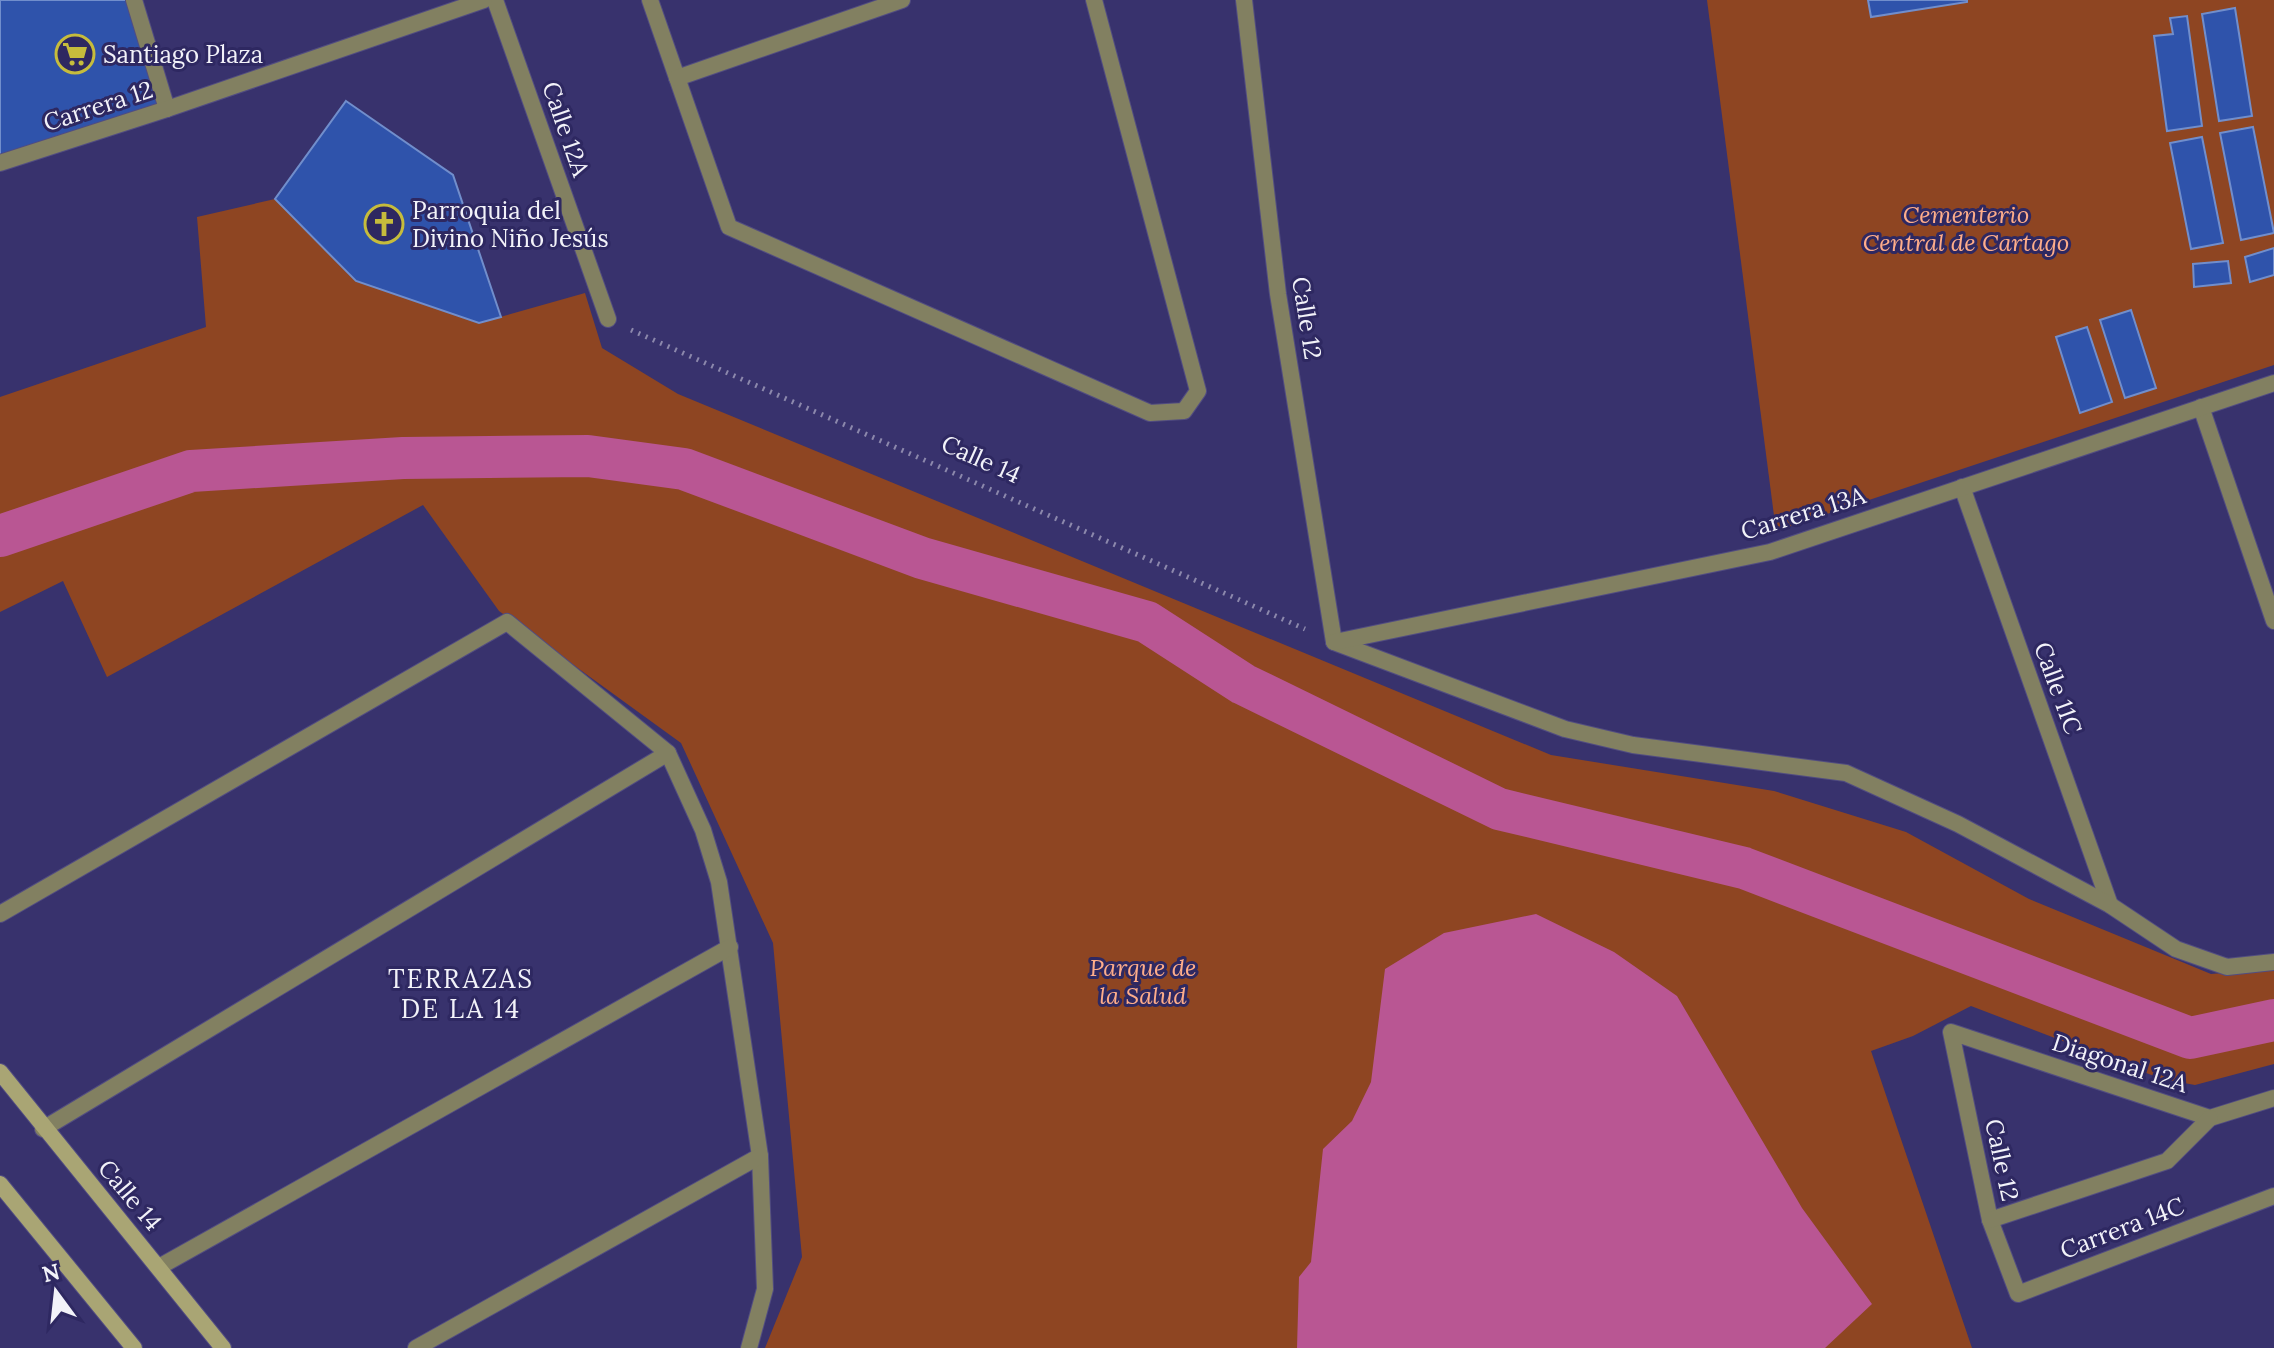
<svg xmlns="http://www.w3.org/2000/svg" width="2274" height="1348" font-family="Lora,serif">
	<rect width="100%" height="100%" fill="#38326d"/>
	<!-- green -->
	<g fill="#8e4522">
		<path d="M1707 0H2274V365L1776 531Z"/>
		<path d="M275 199 356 281 479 323 585 293 602 348 678 394 1551 755 1774 791 1906 832 2029 899 2211 974 2274 969V1064L2195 1085 2162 1079 1971 1006 1913 1036 1871 1051 1972 1348H765L802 1257 773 943 681 743 499 611 423 505 107 677 63 581 0 612V397L206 327 197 217Z"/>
	</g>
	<!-- water -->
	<path fill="#b95693" d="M1536 914 1614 952 1677 996 1802 1208 1872 1304 1825 1348H1297L1299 1277 1311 1262 1323 1149 1352 1121 1371 1082 1385 969 1444 933Z"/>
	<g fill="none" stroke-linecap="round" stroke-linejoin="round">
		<!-- canal -->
		<path stroke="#b95693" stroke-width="42" d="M0 536 191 471 403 458 588 456 684 469 922 558 1147 622 1243 684 1499 809 1744 868 2190 1038 2274 1020"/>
	</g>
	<!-- building -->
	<g fill="#2f53ab" stroke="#718ecc" stroke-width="2">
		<path d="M0 0H134L167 109 0 163Z"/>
		<path d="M1868 0H1967V2L1871 17Z"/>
		<path d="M2235 8 2252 116 2219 121 2202 14Z"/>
		<path d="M2187 16 2202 126 2167 131 2154 36 2173 34 2170 18Z"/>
		<path d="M346 101 453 175 501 317 479 323 356 281 275 199Z"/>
		<path d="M2253 127 2274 233 2241 240 2220 133Z"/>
		<path d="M2202 137 2223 243 2191 249 2170 143Z"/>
		<path d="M2274 248V275L2250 282 2245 257Z"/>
		<path d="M2228 261 2231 283 2194 287 2193 264Z"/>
		<path d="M2131 310 2156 388 2125 398 2100 320Z"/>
		<path d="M2087 327 2112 402 2080 413 2056 337Z"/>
	</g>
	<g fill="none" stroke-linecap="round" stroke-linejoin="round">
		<!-- minor casing -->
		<g stroke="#524d81" stroke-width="18">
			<g id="minor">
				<path d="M134 0 167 109"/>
				<path d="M495 0 608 319"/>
				<path d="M650 0 729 227 1150 413 1184 411 1198 391 1094 0"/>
				<path d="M1244 0 1278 294 1334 642"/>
				<path d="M677 78 902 0"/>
				<path d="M0 163 167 109 484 0"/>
				<path d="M2201 407 2274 621"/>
				<path d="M1962 487 2110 905"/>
				<path d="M1334 642 1565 729 1633 745 1846 773 1958 824 2110 905 2176 949 2227 967 2274 962"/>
				<path d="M1335 642 1770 552 2274 383"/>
				<path d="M0 914 507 622 668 753 703 830 719 882 760 1156 765 1289 749 1348"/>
				<path d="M2274 1098 2210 1118 1951 1032 1990 1220 2018 1294 2274 1196"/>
				<path d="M43 1129 668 753"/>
				<path d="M1990 1220 2167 1161 2210 1118"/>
				<path d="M159 1267 730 947"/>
				<path d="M416 1348 760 1156"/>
			</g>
		</g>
		<!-- secondary casing -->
		<g stroke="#524d81" stroke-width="18">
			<g id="secondary">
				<path d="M0 1072 223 1348"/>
				<path d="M0 1184 134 1348"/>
			</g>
		</g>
		<!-- path -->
		<path stroke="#8c88ac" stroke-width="5" stroke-dasharray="2 6" stroke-linecap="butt" d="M631 330 1305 629"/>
		<!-- minor -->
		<use href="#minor" stroke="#828061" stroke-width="16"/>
		<!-- secondary -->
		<use href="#secondary" stroke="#a9a574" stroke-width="16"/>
	</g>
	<!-- icons -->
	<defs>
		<g id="supermarket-ring" transform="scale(2)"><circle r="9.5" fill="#2e2861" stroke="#c6bc3c" stroke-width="1.5"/><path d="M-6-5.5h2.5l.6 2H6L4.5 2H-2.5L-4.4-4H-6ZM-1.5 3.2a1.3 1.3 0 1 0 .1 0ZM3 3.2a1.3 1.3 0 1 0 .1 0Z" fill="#c6bc3c"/></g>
		<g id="church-ring" transform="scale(2)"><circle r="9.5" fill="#2e2861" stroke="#c6bc3c" stroke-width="1.5"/><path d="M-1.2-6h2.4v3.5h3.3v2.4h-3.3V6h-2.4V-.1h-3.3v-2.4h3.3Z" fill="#c6bc3c"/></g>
	</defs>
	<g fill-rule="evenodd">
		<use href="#supermarket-ring" x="75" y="54"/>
		<use href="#church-ring" x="384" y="224"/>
	</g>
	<g text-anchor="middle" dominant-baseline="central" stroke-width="6" stroke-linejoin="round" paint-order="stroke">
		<!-- poi labels -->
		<g font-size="24" fill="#f2f2f9" stroke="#2e2861" text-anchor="start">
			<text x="103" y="54">Santiago Plaza</text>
			<text x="412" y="210">Parroquia del<tspan x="412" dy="28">Divino Niño Jesús</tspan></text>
		</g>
		<!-- street labels -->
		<g font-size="24" fill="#f2f2f9" stroke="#2e2861">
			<text transform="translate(98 106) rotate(-18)">Carrera 12</text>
			<text transform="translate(566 129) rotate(71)">Calle 12A</text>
			<text transform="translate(1307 318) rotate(81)">Calle 12</text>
			<text transform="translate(981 459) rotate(24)">Calle 14</text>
			<text transform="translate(1803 513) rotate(-17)">Carrera 13A</text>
			<text transform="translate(2058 688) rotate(70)">Calle 11C</text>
			<text transform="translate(2120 1063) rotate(18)">Diagonal 12A</text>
			<text transform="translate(2002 1160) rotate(78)">Calle 12</text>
			<text transform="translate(130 1195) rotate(50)">Calle 14</text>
			<text transform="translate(2122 1228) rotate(-21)">Carrera 14C</text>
		</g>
		<!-- park labels -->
		<g font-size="24" font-style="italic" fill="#fead8a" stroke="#2e2861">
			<text x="1966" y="214">Cementerio<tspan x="1966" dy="28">Central de Cartago</tspan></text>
			<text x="1143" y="967">Parque de<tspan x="1143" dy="28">la Salud</tspan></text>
		</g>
		<!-- neighbourhood labels -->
		<g font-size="26" letter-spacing="2" fill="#f2f2f9" stroke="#2e2861">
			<text x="461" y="978">TERRAZAS<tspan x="461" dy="30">DE LA 14</tspan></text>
		</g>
	</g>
	<!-- north arrow -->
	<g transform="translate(56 1292) rotate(345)" stroke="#2e2861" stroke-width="6" paint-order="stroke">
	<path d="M0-6L14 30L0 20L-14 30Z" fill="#f2f2f9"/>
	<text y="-12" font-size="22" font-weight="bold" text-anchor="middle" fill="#f2f2f9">N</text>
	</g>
</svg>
